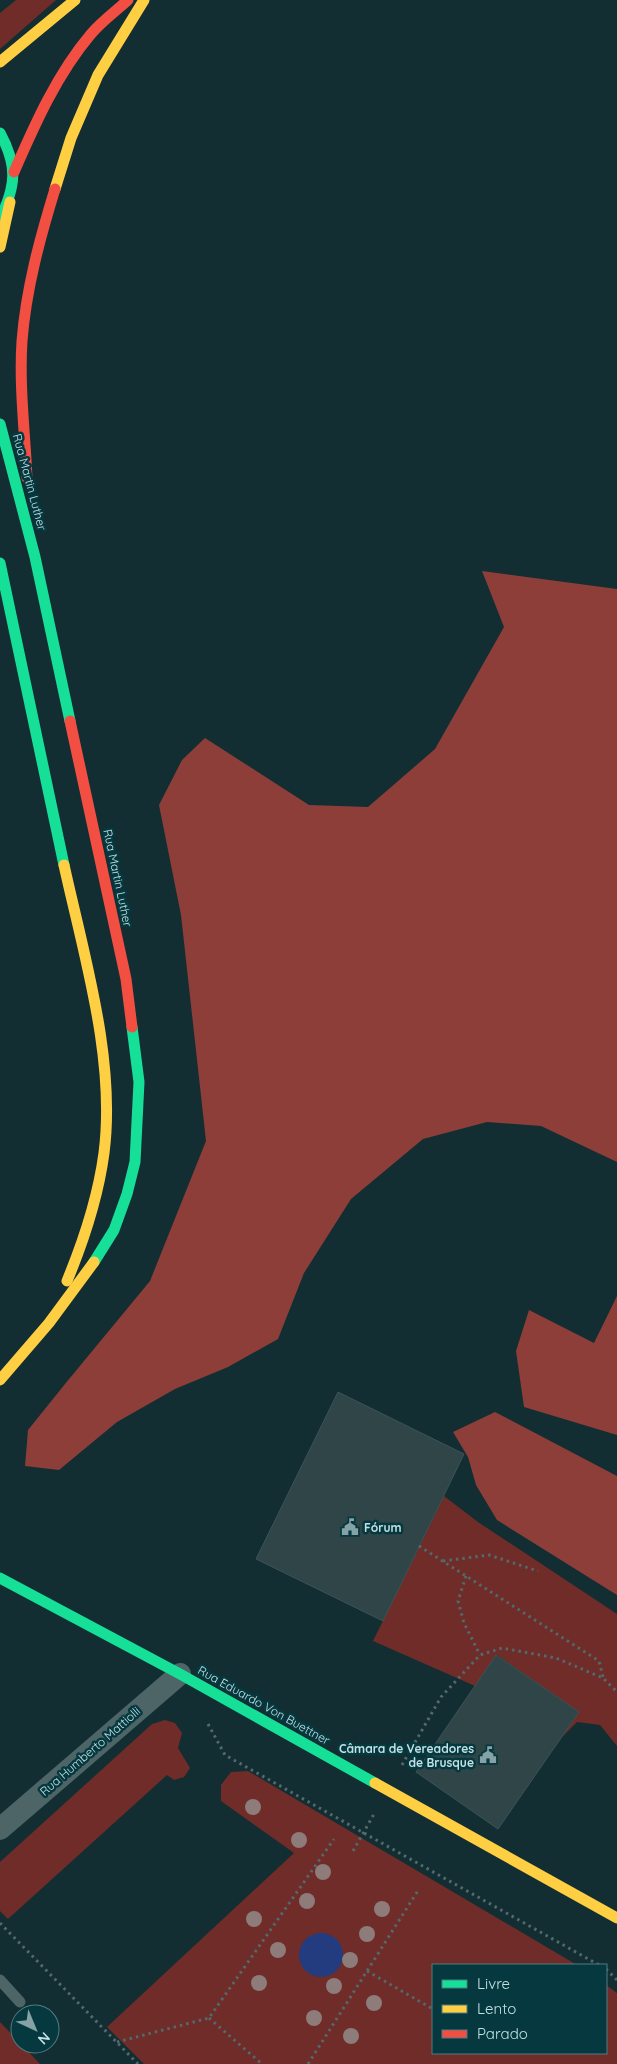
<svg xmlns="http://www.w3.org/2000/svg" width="617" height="2064" font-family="Quicksand,sans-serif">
	<rect width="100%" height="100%" fill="#122e32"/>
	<!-- green -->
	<g fill="#6f2c28">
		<path d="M16 0H56L0 49V13Z"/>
		<path d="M444 1496 478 1522 617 1614V1746L600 1725 577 1722 561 1738 579 1712 497 1655 475 1686 373 1641Z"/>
		<path d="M165 1720 175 1723 182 1733 178 1748 190 1768 184 1777 174 1780 167 1775 8 1919 0 1911V1862L152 1724Z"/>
		<path d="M248 1771 577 1965H433V2053H606V1985L617 1993V2064H144L107 2027 294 1853 221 1801V1785L231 1772Z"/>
		<path d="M0 2022 40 2064H0Z"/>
	</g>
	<!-- forest -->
	<g fill="#8d3e39">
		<path d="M482 571 617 589V1162L541 1126 487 1122 423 1139 351 1199 304 1273 278 1339 228 1367 175 1389 117 1422 59 1470 25 1466 28 1430 65 1384 150 1281 206 1141 181 915 159 805 182 760 205 738 309 805 368 807 435 749 504 627Z"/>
		<path d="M617 1296V1435L524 1407 516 1351 529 1310 594 1343Z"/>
		<path d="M495 1412 617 1476V1595L497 1520 476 1485 468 1457 453 1432Z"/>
	</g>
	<!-- water -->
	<circle fill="#233c80" cx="321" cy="1955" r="22"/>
	<!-- building -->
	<g fill="#2f4548" stroke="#3b5457">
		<path d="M338 1392 464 1454 383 1621 256 1559Z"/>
		<path d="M496 1655 579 1712 498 1829 416 1772Z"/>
	</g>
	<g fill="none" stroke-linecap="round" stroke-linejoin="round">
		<!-- path -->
		<g stroke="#53696c" stroke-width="3" stroke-dasharray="2.5 4" stroke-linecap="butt">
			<path d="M419 1546 599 1661 603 1677"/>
			<path d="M443 1561 489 1555 538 1571"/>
			<path d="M466 1576 458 1601 464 1623 480 1655"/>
			<path d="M208 1724 225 1755 599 1965"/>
			<path d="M402 1765 441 1697 480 1655 502 1648 556 1658 603 1678 617 1692"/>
			<path d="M353 1851 374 1814"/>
			<path d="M0 1923 138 2064"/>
			<path d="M606 1969 617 1980"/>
			<path d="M367 1971 433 2009"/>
			<path d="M209 2018 262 2064"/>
			<path d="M117 2042 209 2018 334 1839"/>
			<path d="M308 2064 419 1889"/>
		</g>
		<!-- lane -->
		<path stroke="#4e6568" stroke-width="11" d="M0 1980 20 2002"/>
		<!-- street -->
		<path stroke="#4e6568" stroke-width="22" d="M0 1829 180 1674"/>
		<!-- fast -->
		<g stroke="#16e098" stroke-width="11">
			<path d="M0 133C18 166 16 186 0 219"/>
			<path d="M0 424 35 557 70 721"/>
			<path d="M0 563 64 865"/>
			<path d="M94 1262 114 1230 127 1194 135 1162 139 1082 132 1027"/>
			<path d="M0 1578 180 1674 375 1783"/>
		</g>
		<!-- slow -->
		<g stroke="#ffcf43" stroke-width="11">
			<path d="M0 62 75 0"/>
			<path d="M55 189 71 138 98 75 144 0"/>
			<path d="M0 247 10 202"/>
			<path d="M64 865C84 956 116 1060 104 1153 98 1198 84 1240 67 1281"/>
			<path d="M0 1380 49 1323 94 1262"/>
			<path d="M375 1783 617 1918"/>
		</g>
		<!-- jam -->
		<g stroke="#f24e42" stroke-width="11">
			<path d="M14 172C35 124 57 74 91 34 102 21 116 11 128 0"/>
			<path d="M27 478C25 433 19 386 22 341 26 289 40 238 55 189"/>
			<path d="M70 721 126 979 132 1027"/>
		</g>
	</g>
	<!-- trees -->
	<g fill="#8d7c7a">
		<circle cx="253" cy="1807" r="8"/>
		<circle cx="299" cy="1840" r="8"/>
		<circle cx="323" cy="1872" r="8"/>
		<circle cx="307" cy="1901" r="8"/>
		<circle cx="382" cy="1909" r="8"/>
		<circle cx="254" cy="1919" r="8"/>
		<circle cx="367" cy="1934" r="8"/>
		<circle cx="278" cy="1950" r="8"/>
		<circle cx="350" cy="1960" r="8"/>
		<circle cx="259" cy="1983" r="8"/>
		<circle cx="334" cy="1986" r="8"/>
		<circle cx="374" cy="2003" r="8"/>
		<circle cx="314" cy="2018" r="8"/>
		<circle cx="351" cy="2036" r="8"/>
	</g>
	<!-- icons -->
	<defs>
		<g id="civic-bare" transform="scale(1.35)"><path d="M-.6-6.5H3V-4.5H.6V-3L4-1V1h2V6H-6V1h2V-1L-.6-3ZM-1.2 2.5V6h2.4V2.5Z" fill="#85a2a6" stroke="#05393f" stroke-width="2.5" paint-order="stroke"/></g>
	</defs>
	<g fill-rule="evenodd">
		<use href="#civic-bare" x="350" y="1527"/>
		<use href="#civic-bare" x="488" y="1755"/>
	</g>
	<g text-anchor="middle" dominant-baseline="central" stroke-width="5" stroke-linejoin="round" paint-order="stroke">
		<!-- street labels -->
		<g font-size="12" fill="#c3e1e5" stroke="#05393f">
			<text transform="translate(30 482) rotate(75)">Rua Martin Luther</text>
			<text transform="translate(118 878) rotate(78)">Rua Martin Luther</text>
			<text transform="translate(264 1705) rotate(29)">Rua Eduardo Von Buettner</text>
			<text transform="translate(90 1751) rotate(-41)">Rua Humberto Mattiolli</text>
		</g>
		<!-- poi labels -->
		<g font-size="12" font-weight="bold" fill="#c3e1e5" stroke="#05393f" text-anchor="start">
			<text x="364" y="1527">Fórum</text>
			<text x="474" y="1748" text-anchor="end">Câmara de Vereadores<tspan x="474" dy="14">de Brusque</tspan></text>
		</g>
	</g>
	<!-- legend -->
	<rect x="432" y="1964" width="175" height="90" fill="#05393f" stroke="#517c81"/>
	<rect x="442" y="1980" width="25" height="8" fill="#16e098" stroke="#517c81"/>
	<text x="477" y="1989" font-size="15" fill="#c3e1e5">Livre</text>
	<rect x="442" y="2005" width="25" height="8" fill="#ffcf43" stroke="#517c81"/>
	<text x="477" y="2014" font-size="15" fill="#c3e1e5">Lento</text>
	<rect x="442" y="2030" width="25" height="8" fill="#f24e42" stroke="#517c81"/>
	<text x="477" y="2039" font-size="15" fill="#c3e1e5">Parado</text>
	<!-- north arrow -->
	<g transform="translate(35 2029) rotate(136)"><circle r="24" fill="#05393f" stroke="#517c81"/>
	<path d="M0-4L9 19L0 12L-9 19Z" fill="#85a2a6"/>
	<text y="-8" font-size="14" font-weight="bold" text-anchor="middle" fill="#c3e1e5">N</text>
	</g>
</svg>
